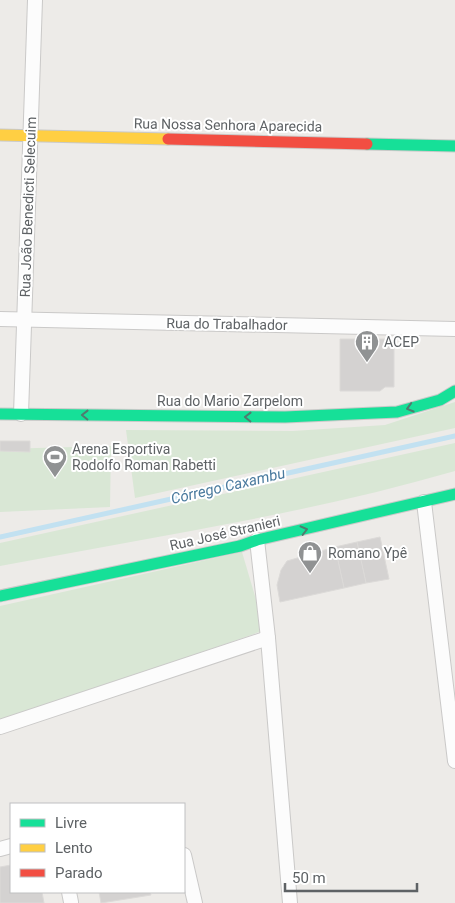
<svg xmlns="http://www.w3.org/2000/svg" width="455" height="903" font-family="Roboto,sans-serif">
	<rect width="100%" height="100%" fill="#edebe8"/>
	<!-- green -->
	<g fill="#d9e7d5">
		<path d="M455 402V428L135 498 126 430 293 431 385 425Z"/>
		<path d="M455 443V471C307 514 152 537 0 566V543Z"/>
		<path d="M111 446 110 507 0 512V449Z"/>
		<path d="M242 552 265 630 0 723V606Z"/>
	</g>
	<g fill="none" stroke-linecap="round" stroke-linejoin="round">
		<!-- stream -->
		<path stroke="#c2e1f1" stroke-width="5" d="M0 537 455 436"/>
	</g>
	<!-- building -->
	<g fill="#d4d2d1" stroke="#dcdad8">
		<path d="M340 339H394V387H385L380 391H340Z"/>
		<path d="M0 441H30V452L0 451Z"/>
		<path d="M380 537 389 579 366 583 357 542Z"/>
		<path d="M357 542 366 583 344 588 335 547Z"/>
		<path d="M335 547 344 588 280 602 277 585 281 570 287 561Z"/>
		<path d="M11 865V892H42L44 903H0V867Z"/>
		<path d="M99 892H150L151 895 101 903Z"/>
	</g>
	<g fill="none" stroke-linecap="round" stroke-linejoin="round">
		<!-- street casing -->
		<g stroke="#cac9c8" stroke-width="16">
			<g id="street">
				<path d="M0 319 455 329"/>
				<path d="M21 414 35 0"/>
				<path d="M424 502 455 761"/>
				<path d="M257 540 268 638 290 903"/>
				<path d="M0 727 268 638"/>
				<path d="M0 849 11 846"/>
				<path d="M184 855 195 903"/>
				<path d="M69 892 71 902"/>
			</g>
		</g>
		<!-- fast casing -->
		<g stroke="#c9c9c8" stroke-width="13">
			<g id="fast">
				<path d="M367 144 455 146"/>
				<path d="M0 414 285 417 397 412 440 400 455 391"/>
				<path d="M0 596 240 546 257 540 455 494"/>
			</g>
		</g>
		<!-- slow casing -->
		<g stroke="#c9c9c8" stroke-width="13">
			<path id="slow" d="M0 135 168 139"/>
		</g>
		<!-- jam casing -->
		<g stroke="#c9c9c8" stroke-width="13">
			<path id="jam" d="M168 139 367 144"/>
		</g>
		<!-- street -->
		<use href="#street" stroke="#fcfcfc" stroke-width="14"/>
		<!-- fast -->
		<use href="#fast" stroke="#16e098" stroke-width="11"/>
		<!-- slow -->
		<use href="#slow" stroke="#ffcf43" stroke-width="11"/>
		<!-- jam -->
		<use href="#jam" stroke="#f24e42" stroke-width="11"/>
	</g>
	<!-- one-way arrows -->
	<defs><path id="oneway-chevron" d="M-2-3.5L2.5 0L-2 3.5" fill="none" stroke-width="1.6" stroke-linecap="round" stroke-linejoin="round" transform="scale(1.25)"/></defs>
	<g stroke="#507b6f">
		<use href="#oneway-chevron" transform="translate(410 408) rotate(164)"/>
		<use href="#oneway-chevron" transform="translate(85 415) rotate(-179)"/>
		<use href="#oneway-chevron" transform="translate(248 417) rotate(-179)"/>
		<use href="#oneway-chevron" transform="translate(304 530) rotate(-14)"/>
	</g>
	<!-- icons -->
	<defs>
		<g id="building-pin" transform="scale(1.25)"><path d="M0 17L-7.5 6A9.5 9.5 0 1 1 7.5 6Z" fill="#909293" stroke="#fff"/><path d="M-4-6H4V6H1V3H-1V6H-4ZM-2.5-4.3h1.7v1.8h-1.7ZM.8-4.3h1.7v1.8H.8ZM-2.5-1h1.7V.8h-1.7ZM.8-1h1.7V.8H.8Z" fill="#fff"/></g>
		<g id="stadium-pin" transform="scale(1.25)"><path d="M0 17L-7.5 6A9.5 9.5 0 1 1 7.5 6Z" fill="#909293" stroke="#fff"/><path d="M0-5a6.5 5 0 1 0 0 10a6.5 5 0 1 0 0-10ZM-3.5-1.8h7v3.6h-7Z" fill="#fff"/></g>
		<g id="shop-pin" transform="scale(1.25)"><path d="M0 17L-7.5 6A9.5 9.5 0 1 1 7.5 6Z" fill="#909293" stroke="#fff"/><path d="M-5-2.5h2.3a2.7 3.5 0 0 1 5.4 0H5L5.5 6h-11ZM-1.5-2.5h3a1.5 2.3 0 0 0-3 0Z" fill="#fff"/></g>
	</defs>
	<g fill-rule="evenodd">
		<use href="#building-pin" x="367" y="342"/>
		<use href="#stadium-pin" x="55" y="457"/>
		<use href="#shop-pin" x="310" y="553"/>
	</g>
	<g text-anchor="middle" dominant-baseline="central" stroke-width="4" stroke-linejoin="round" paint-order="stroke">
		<!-- street labels -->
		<g font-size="14" fill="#5e6265" stroke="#fff">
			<text transform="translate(228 125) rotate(1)">Rua Nossa Senhora Aparecida</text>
			<text transform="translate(28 207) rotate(-88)">Rua João Benedicti Selecuim</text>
			<text transform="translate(227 324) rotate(1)">Rua do Trabalhador</text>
			<text x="230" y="401">Rua do Mario Zarpelom</text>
			<text transform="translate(225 533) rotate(-13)">Rua José Stranieri</text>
		</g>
		<!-- poi labels -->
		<g font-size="14" fill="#5e6265" stroke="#fff" text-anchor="start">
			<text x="384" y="342">ACEP</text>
			<text x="72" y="449">Arena Esportiva<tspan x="72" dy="16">Rodolfo Roman Rabetti</tspan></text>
			<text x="328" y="553">Romano Ypê</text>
		</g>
		<!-- water labels -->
		<g font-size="15" font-style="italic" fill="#4a7a9e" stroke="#fff">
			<text transform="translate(228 486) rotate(-13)">Córrego Caxambu</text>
		</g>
	</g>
	<!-- legend -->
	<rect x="10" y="803" width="175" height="90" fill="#ffffff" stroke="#bfc0c1"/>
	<rect x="20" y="819" width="25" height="8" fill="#16e098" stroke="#bfc0c1"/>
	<text x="55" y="828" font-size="15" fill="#5e6265">Livre</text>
	<rect x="20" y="844" width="25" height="8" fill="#ffcf43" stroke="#bfc0c1"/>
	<text x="55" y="853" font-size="15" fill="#5e6265">Lento</text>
	<rect x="20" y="869" width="25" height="8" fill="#f24e42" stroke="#bfc0c1"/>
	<text x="55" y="878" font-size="15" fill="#5e6265">Parado</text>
	<!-- scale -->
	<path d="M285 883v8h132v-8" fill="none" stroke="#5e6265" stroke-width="2.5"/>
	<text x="292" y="883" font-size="15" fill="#5e6265" stroke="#ffffff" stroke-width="4" paint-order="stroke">50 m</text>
</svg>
